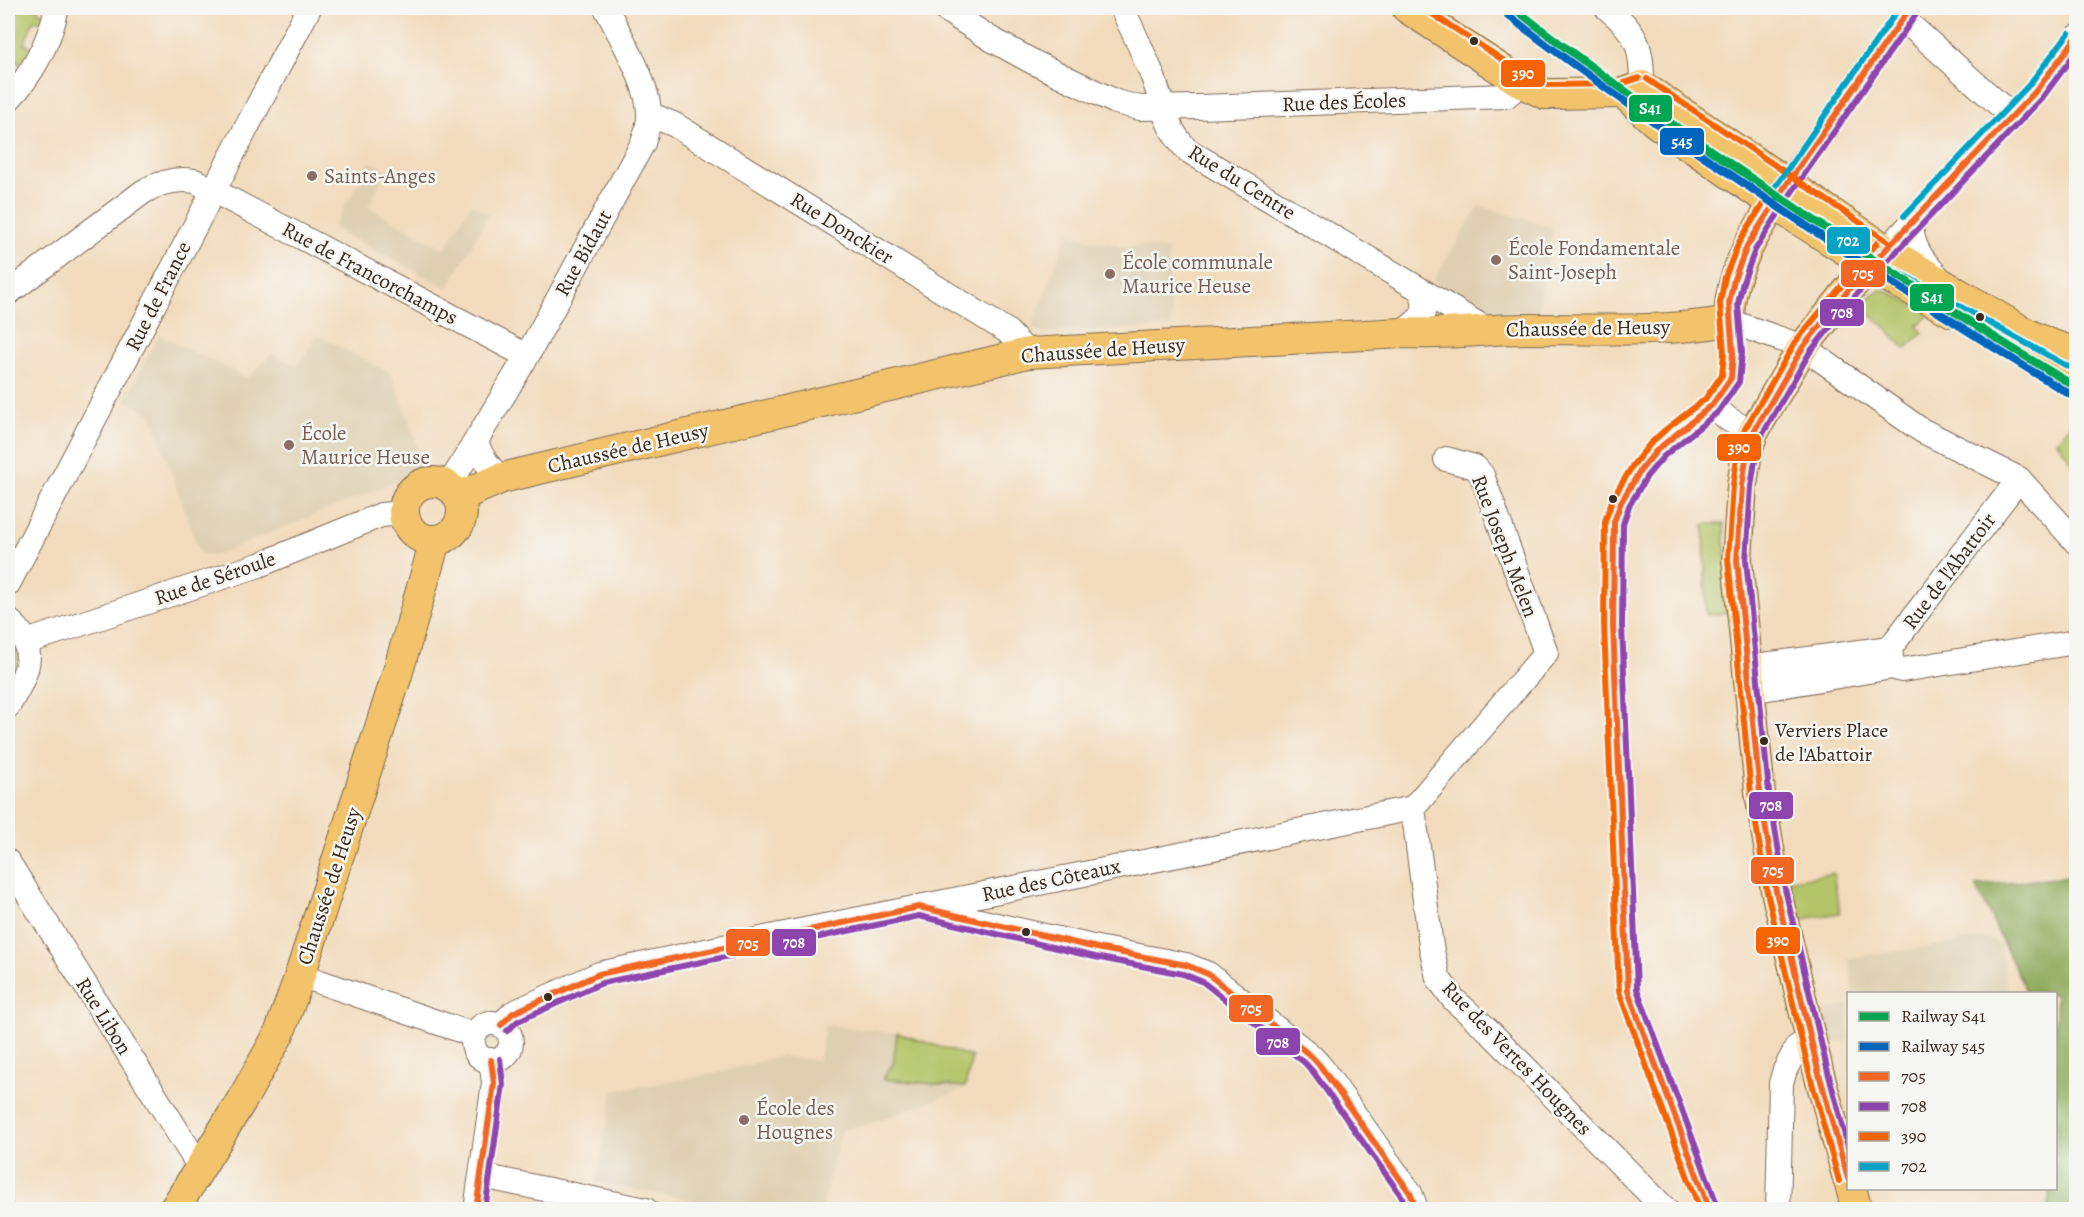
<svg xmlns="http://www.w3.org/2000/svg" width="2084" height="1217" font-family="Alegreya,serif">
	<rect width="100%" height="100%" fill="#f6f6f2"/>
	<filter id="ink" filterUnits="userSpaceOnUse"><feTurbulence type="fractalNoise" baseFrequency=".0167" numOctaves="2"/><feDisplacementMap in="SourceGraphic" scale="12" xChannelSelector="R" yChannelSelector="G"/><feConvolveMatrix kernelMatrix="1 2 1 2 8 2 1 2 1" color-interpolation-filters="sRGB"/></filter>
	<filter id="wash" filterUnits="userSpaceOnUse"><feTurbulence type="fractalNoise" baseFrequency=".008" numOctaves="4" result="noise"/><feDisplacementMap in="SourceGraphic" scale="24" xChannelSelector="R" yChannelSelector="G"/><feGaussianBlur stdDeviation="1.35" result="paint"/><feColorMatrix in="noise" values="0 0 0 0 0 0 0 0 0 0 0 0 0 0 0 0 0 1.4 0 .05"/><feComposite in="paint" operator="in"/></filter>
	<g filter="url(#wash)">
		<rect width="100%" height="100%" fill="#f2dbbc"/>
		<!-- built -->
		<g fill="#decfb1">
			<path d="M370 161 387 170 368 207 445 249 471 204 489 214 448 288 333 228Z"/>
			<path d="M1479 206 1536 222 1553 229 1543 281 1539 311 1483 313 1433 281Z"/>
			<path d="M1067 234 1126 248 1144 245 1168 250 1172 327 1042 333 1032 328Z"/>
			<path d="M159 335 248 378 272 353 297 367 317 335 392 374 426 469 214 556 200 554 151 414 125 400Z"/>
			<path d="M1988 938 2000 945 2009 993H1853L1849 958Z"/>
			<path d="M1848 1005V1040L1826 1045 1818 1013Z"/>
			<path d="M825 1025 897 1033 972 1057 965 1089 868 1124 841 1130 822 1209H744L596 1183 613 1091 713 1074 781 1056 819 1061Z"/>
		</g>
		<!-- green -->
		<g fill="#b4c467" stroke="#787742" stroke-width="1.5">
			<path d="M8 8H38V12L49 15 47 23 34 20 24 44 35 49 25 67 14 60 8 70Z"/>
			<path d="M1880 290 1888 291 1930 314 1917 326 1923 333 1905 349 1883 325 1861 307 1873 294Z"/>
			<path d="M2076 419V468L2057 441Z"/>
			<path d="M1704 524H1724L1727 613 1706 615Z"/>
			<path d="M8 634C24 651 18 671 8 688Z"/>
			<path d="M1833 873 1840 913 1797 920 1788 881Z"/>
			<path d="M897 1033 972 1057 965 1087 883 1079 893 1064Z"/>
		</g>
		<!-- forest -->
		<path fill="#8faa5c" stroke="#656a3d" stroke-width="1.5" d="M2076 876V1209H2047L2051 1189 2056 1188V994L2027 993 1976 886Z"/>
	</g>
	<g filter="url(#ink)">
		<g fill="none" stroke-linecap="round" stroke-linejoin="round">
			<!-- minor casing -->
			<g stroke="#7b6855" stroke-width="26">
				<g id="minor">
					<path d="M943 8 991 39 1033 62 1116 102 1140 108 1199 107 1506 96 1522 83"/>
					<path d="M1122 8C1133 31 1144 54 1153 77 1164 107 1164 125 1187 150L1486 329"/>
					<path d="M1607 8C1638 34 1642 46 1642 86"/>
					<path d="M1904 17 1912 27 2012 116"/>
					<path d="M8 100C32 75 49 42 57 8"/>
					<path d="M649 114 675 125 1007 331 1028 353"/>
					<path d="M1787 184 1910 8"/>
					<path d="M1911 222C1911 246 1922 260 1938 277"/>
					<path d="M1884 249 1896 240 2035 92 2076 38"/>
					<path d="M8 293 143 192C160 182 176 178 195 181L527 356"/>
					<path d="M1402 333C1420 319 1430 314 1421 291"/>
					<path d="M1712 405 1728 419 1753 433"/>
					<path d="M476 442C481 456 489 469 502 478"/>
					<path d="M448 487 527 356 643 143C646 134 649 125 649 116 650 85 620 36 606 8"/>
					<path d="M8 584 309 8"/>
					<path d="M8 620C42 647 26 676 8 706"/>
					<path d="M26 642 259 565 381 515 403 513"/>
					<path d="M1748 667 1890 648"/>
					<path d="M1892 667 1890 648 2019 479"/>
					<path d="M1750 691 1892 667 1902 670 2076 642"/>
					<path d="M1413 808 1431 946 1438 978 1454 1000 1487 1029 1666 1210"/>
					<path d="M8 862 201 1169"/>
					<path d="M927 909 1097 948 1186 965 1208 974 1311 1056 1321 1067 1410 1193 1414 1203V1210"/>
					<path d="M300 975 474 1035"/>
					<circle cx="492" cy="1042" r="19"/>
					<path d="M501 1025 513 1013 599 974 775 936 1413 808 1546 653 1482 475 1475 467 1446 459"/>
					<path d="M482 1176 646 1210"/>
					<path d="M476 1210 494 1083 491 1060"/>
					<path d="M1710 1210 1628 991 1613 625 1614 522 1621 502 1640 471 1657 450 1671 437 1712 405 1731 378 1733 353 1729 321 1803 347 1921 430 2019 479 2076 542"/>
					<path d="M1778 1210 1781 1083 1785 1070 1797 1047 1811 1039"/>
				</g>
			</g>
			<!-- major casing -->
			<g stroke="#7b6855" stroke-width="32">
				<g id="major">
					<path d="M1407 8 1522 83 1545 94 1623 93 1642 86 1900 259 2024 332 2047 343 2076 353"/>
					<path d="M1623 93 1655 122 1774 204 1886 276 1952 312"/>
					<path d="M2012 345 2076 381"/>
					<circle cx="433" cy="511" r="29"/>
					<path d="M458 497 502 478 1028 353 1402 333C1444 335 1485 329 1526 329 1594 329 1663 333 1729 321 1729 268 1759 226 1787 184"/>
					<path d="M1848 1179 1818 1070 1776 891 1760 793 1737 560 1742 486 1747 452 1753 433 1803 347 1854 283 1884 249"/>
					<path d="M1851 1188 1857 1210"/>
					<path d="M174 1210 243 1098 279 1034 300 975 397 675 435 541"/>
				</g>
			</g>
			<!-- minor -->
			<use href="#minor" stroke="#fff" stroke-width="24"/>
			<!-- major -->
			<use href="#major" stroke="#f2c36a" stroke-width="30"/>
			<!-- bus-1 casing -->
			<g stroke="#f6f6f2" stroke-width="10">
				<g id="bus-1">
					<path d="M501 1025 513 1013 599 974 919 907 1097 948 1186 965 1208 974 1311 1056 1321 1067 1410 1193 1414 1203V1210"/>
					<path d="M1848 1179 1818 1070 1776 891 1760 793 1737 560 1742 486 1747 452 1753 433 1803 347 1854 283 2035 92 2076 38"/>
					<path d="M476 1210 494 1083 491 1060"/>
					<path d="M1710 1210 1628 991 1613 625 1614 522 1621 502 1640 471 1657 450 1712 405 1731 378 1733 353 1729 303 1734 279 1747 246 1787 184 1910 8"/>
				</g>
			</g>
			<!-- bus-2 casing -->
			<g stroke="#f6f6f2" stroke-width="10">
				<g id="bus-2">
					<path d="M507 1031 518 1021 602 983 919 916 1095 957 1183 974 1203 982 1305 1063 1314 1073 1402 1197 1405 1210"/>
					<path d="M1848 1147 1827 1068 1785 889 1769 792 1746 560 1751 487 1756 454 1761 437 1810 352 1861 289 2042 98 2076 52"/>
					<path d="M1718 1207 1637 989 1622 625 1623 524 1629 506 1647 476 1664 456 1718 412 1739 382 1742 353 1738 304 1743 282 1755 250 1794 189 1917 13"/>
					<path d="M485 1210 503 1084 500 1059"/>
				</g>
			</g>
			<!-- bus-3 casing -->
			<g stroke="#f6f6f2" stroke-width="10">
				<g id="bus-3">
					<path d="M1423 8 1526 75 1547 85 1621 84 1639 78"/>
					<path d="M1647 79 1889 242"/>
					<path d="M1839 1181 1809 1072 1767 892 1751 794 1728 559 1733 485 1738 450 1745 429 1796 341 1877 243"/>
					<path d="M1700 1210 1619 992 1604 625 1605 521 1613 498 1633 465 1650 444 1665 430 1705 399 1722 375 1724 353 1720 303 1725 277 1739 242 1766 199"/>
				</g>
			</g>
			<!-- bus-4 casing -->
			<g stroke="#f6f6f2" stroke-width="10">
				<g id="bus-4">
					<path d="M1779 196 1891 268 2076 371"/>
					<path d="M1767 199 1899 8"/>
					<path d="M1904 216 2028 86 2069 33"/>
				</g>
			</g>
			<!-- bus-1 -->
			<use href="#bus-1" stroke="#f26522" stroke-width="6"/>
			<!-- bus-2 -->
			<use href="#bus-2" stroke="#8e44ad" stroke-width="6"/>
			<!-- bus-3 -->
			<use href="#bus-3" stroke="#f56302" stroke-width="6"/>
			<!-- bus-4 -->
			<use href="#bus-4" stroke="#03a3c5" stroke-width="6"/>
			<!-- rail-1 casing -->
			<g stroke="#f6f6f2" stroke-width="12">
				<path id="rail-1" d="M1514 8C1584 64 1658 114 1732 165 1845 242 1959 317 2076 387"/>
			</g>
			<!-- rail-2 casing -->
			<g stroke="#f6f6f2" stroke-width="12">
				<path id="rail-2" d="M1508 15C1579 71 1653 122 1727 172 1839 249 1954 324 2071 395"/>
			</g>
			<!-- rail-1 -->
			<use href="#rail-1" stroke="#00a651" stroke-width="8"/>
			<!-- rail-2 -->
			<use href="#rail-2" stroke="#0065bd" stroke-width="8"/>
		</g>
	</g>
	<!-- markers -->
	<g fill="#3b2a1e" stroke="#f6f6f2" stroke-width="2">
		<circle cx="1474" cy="41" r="5"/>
		<circle cx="1980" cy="317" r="5"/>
		<circle cx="1613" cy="499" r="5"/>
		<circle cx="1764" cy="741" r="5"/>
		<circle cx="1026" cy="932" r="5"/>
		<circle cx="548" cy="997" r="5"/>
	</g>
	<g fill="#8d6e63" stroke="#f6f6f2" stroke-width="2">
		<circle cx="312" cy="176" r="6"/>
		<circle cx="1496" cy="260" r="6"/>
		<circle cx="1110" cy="274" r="6"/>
		<circle cx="289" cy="445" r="6"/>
		<circle cx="744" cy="1120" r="6"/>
	</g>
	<g text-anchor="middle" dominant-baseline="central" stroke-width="5" stroke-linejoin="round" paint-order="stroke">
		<!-- bus labels -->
		<g font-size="20" fill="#3b2a1e" stroke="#f6f6f2" text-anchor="start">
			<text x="1775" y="730">Verviers Place<tspan x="1775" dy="24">de l'Abattoir</tspan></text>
		</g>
		<!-- street labels -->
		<g font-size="21" fill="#3b2a1e" stroke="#f6f6f2">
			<text transform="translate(1344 102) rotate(-2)">Rue des Écoles</text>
			<text transform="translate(1242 182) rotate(32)">Rue du Centre</text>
			<text transform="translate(842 228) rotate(32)">Rue Donckier</text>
			<text transform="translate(583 253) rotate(-61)">Rue Bidaut</text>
			<text transform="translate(370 273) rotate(28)">Rue de Francorchamps</text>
			<text transform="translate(158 296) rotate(-63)">Rue de France</text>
			<text transform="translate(1588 328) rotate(-1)">Chaussée de Heusy</text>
			<text transform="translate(1103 350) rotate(-4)">Chaussée de Heusy</text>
			<text transform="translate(628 448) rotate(-13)">Chaussée de Heusy</text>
			<text transform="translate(1505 546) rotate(69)">Rue Joseph Melen</text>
			<text transform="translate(1949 571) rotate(-53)">Rue de l'Abattoir</text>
			<text transform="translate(215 578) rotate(-19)">Rue de Séroule</text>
			<text transform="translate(1051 880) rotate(-12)">Rue des Côteaux</text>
			<text transform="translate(329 886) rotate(-72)">Chaussée de Heusy</text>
			<text transform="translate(104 1016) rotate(58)">Rue Libon</text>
			<text transform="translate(1517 1058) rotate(46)">Rue des Vertes Hougnes</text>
		</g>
		<!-- education labels -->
		<g font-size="21" fill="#785e54" stroke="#f6f6f2" text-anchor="start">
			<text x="324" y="176">Saints-Anges</text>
			<text x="1508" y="248">École Fondamentale<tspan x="1508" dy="24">Saint-Joseph</tspan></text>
			<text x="1122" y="262">École communale<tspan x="1122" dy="24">Maurice Heuse</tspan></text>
			<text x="301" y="433">École<tspan x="301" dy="24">Maurice Heuse</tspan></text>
			<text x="756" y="1108">École des<tspan x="756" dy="24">Hougnes</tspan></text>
		</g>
	</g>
	<g stroke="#f6f6f2" stroke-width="2">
		<rect x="1500" y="59" width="46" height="29" rx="6" fill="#f56302"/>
		<rect x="1628" y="94" width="45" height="29" rx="6" fill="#00a651"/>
		<rect x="1659" y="127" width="46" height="29" rx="6" fill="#0065bd"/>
		<rect x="1826" y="226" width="45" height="29" rx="6" fill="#03a3c5"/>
		<rect x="1840" y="259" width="46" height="29" rx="6" fill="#f26522"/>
		<rect x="1909" y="283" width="46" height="29" rx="6" fill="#00a651"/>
		<rect x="1819" y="298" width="46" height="29" rx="6" fill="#8e44ad"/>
		<rect x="1716" y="433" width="46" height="29" rx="6" fill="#f56302"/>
		<rect x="1748" y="791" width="46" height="29" rx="6" fill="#8e44ad"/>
		<rect x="1750" y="856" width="45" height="29" rx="6" fill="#f26522"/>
		<rect x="1755" y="926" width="46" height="29" rx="6" fill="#f56302"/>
		<rect x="771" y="928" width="46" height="29" rx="6" fill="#8e44ad"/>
		<rect x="725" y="928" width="46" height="29" rx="6" fill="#f26522"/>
		<rect x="1228" y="994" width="46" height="29" rx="6" fill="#f26522"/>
		<rect x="1255" y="1027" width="46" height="29" rx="6" fill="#8e44ad"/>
	</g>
	<g font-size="16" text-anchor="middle" font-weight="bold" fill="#fff">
		<text x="1523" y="79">390</text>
		<text x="1650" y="114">S41</text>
		<text x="1682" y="147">545</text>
		<text x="1848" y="246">702</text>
		<text x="1863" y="279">705</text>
		<text x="1932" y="303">S41</text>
		<text x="1842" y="318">708</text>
		<text x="1739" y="453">390</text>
		<text x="1771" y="811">708</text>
		<text x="1773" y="876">705</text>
		<text x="1778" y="946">390</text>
		<text x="794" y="948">708</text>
		<text x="748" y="949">705</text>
		<text x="1251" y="1014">705</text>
		<text x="1278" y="1048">708</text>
	</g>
	<!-- margin -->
	<rect width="2084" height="1217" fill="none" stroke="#f6f6f2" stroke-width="30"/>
	<!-- legend -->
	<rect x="1847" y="992" width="210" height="198" fill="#f6f6f2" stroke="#aba49d" stroke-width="1.5"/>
	<rect x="1859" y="1012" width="30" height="9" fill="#00a651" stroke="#aba49d" stroke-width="1.5"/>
	<text x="1901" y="1022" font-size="18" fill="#3b2a1e">Railway S41</text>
	<rect x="1859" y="1042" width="30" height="9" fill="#0065bd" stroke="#aba49d" stroke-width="1.5"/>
	<text x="1901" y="1052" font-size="18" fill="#3b2a1e">Railway 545</text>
	<rect x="1859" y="1072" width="30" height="9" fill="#f26522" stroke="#aba49d" stroke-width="1.5"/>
	<text x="1901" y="1082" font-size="18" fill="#3b2a1e">705</text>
	<rect x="1859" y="1102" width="30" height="9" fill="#8e44ad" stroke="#aba49d" stroke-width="1.5"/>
	<text x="1901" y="1112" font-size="18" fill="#3b2a1e">708</text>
	<rect x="1859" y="1132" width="30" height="9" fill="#f56302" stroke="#aba49d" stroke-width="1.5"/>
	<text x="1901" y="1142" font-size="18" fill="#3b2a1e">390</text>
	<rect x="1859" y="1162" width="30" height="9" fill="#03a3c5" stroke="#aba49d" stroke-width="1.5"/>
	<text x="1901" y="1172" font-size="18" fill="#3b2a1e">702</text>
</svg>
